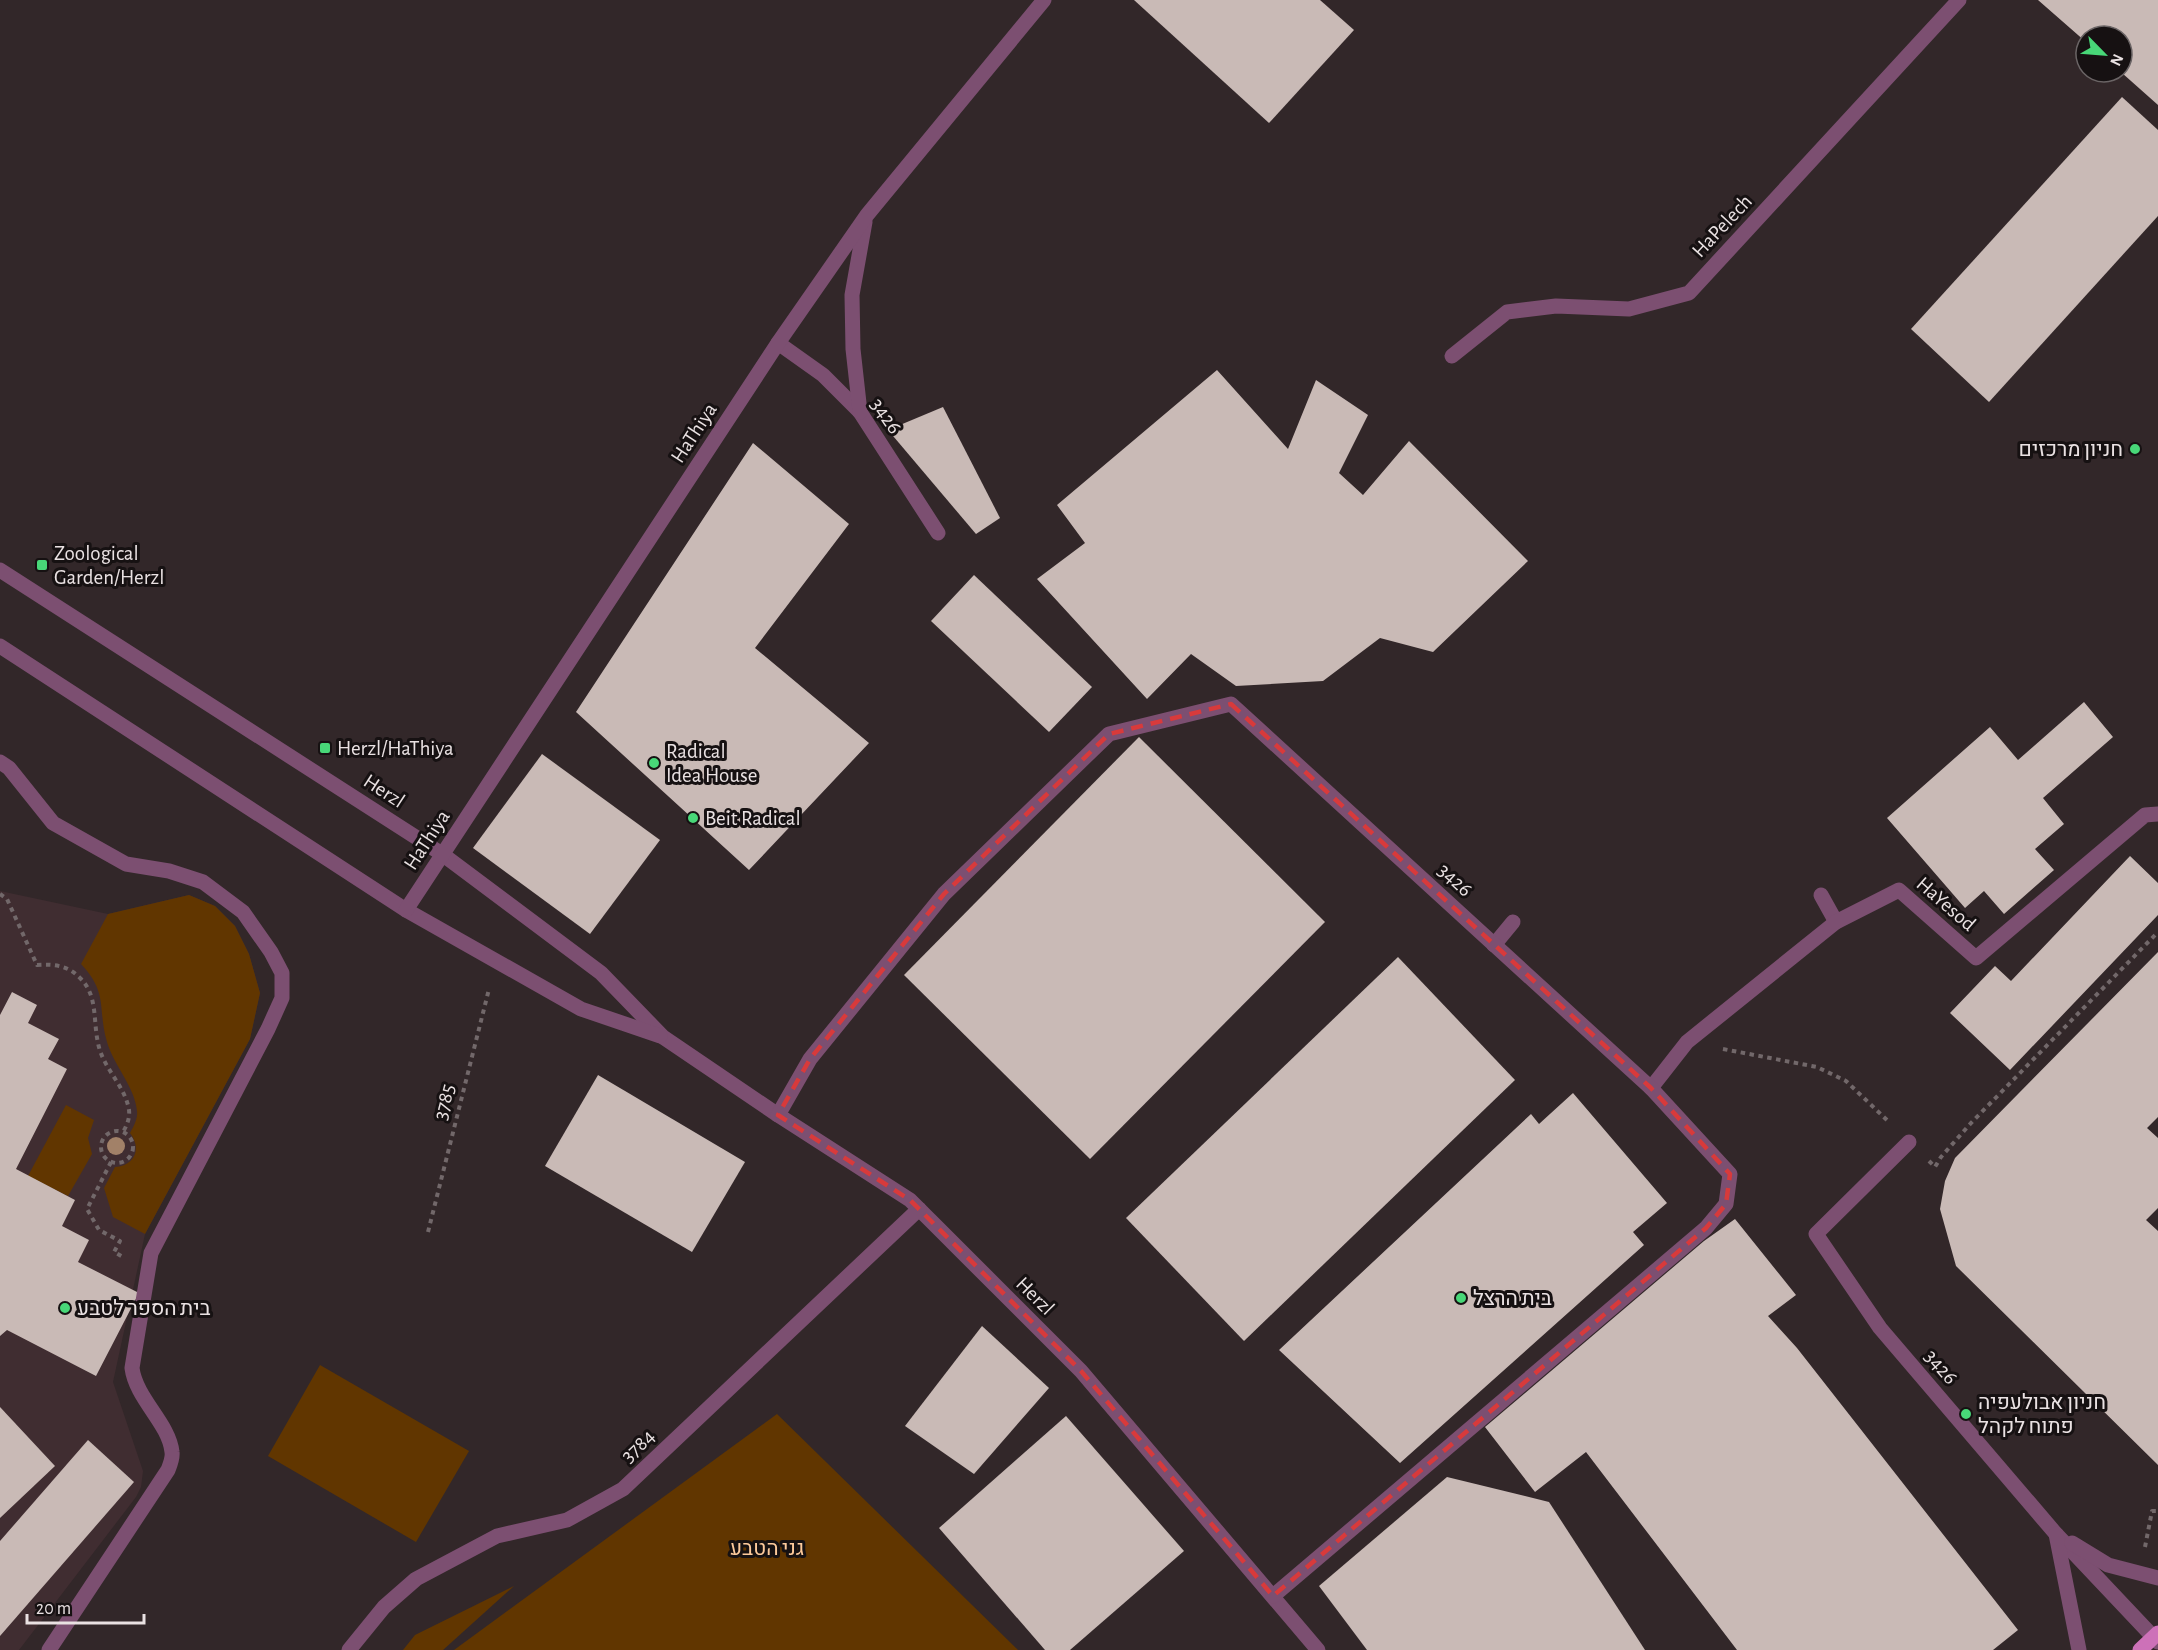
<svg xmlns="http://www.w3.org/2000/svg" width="2158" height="1650" font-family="'Alegreya Sans',Heebo,sans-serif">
	<rect width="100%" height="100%" fill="#322729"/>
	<!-- built -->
	<path fill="#402d31" d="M0 891 108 914 189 895 215 906 235 926 249 954 260 993 250 1039 145 1234 113 1382 143 1471 141 1487 136 1497 19 1650H0Z"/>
	<!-- green -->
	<g fill="#613600">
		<path d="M189 895 215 906 235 926 249 954 260 993 250 1039 145 1234 113 1217 104 1188 115 1167C135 1166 142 1148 130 1133 134 1126 138 1118 137 1111 135 1087 114 1066 107 1042 97 1008 109 994 81 964L108 914Z"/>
		<path d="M66 1105 94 1120 88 1138 92 1154 68 1196 28 1176Z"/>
		<path d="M320 1365 469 1451 416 1542 268 1456Z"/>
		<path d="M777 1414 1018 1650H454Z"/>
		<path d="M514 1586 443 1650H403L415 1635Z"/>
	</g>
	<!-- building -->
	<g fill="#c9bab6">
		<path d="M1134 0H1320L1354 30 1269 123Z"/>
		<path d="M2038 0H2158V105L2122 73V36H2086V42Z"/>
		<path d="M2122 97 2158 130V216L1989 402 1911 329Z"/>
		<path d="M1217 370 1288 449 1316 380 1368 415 1339 473 1363 495 1409 441 1528 561 1433 652 1380 638 1323 681 1236 686 1191 654 1147 699 1037 579 1085 543 1057 505Z"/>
		<path d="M943 407 1000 518 976 534 888 430Z"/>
		<path d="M753 443 849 524 755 648 869 743 749 870 576 712Z"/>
		<path d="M974 575 1092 687 1049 732 931 621Z"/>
		<path d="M2084 702 2113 737 2043 798 2064 824 2035 849 2054 870 2004 914 1984 891 1965 908 1887 818 1990 727 2018 760Z"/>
		<path d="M1139 737 1325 922 1090 1159 904 975Z"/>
		<path d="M542 754 660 840 590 934 473 848Z"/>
		<path d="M2130 856 2158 883V915L2010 1070 1950 1013 1995 966 2011 981Z"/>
		<path d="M2158 952V1117L2147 1128 2158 1138V1208L2146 1220 2158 1231V1465L1956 1266 1940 1209 1945 1181 1955 1158Z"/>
		<path d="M1398 957 1515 1080 1244 1341 1126 1218Z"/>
		<path d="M12 992 37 1005 28 1023 59 1039 48 1059 67 1069 16 1169 75 1200 62 1226 89 1240 78 1262 139 1293 96 1376 7 1330 0 1336V1015Z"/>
		<path d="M598 1075 745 1162 692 1252 545 1166Z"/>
		<path d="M1573 1093 1667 1203 1633 1232 1644 1245 1400 1463 1279 1350 1531 1114 1539 1124Z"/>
		<path d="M1735 1219 1796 1295 1768 1316 1797 1348 2018 1630 1993 1650H1737L1586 1452 1535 1492 1485 1427 1704 1241Z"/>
		<path d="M982 1326 1049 1388 974 1474 905 1426Z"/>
		<path d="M0 1407 55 1466 0 1518Z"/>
		<path d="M1066 1416 1184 1551 1070 1650H1045L939 1528Z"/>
		<path d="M88 1440 134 1482 0 1636V1541Z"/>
		<path d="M1447 1477 1549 1502 1645 1650H1367L1319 1586Z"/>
	</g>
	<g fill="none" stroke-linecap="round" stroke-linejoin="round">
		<!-- path -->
		<g stroke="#72686a" stroke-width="4" stroke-dasharray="4.5 4.5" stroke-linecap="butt">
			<path d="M0 894 7 899 37 965C53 964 68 965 80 978 98 995 93 1021 98 1043 103 1069 125 1085 129 1110 130 1118 127 1125 123 1132"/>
			<path d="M1723 1049 1817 1067 1846 1081 1889 1122"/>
			<circle cx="117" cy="1147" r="16"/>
			<path d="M1929 1161 1935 1167 1941 1157 1971 1123 2158 932"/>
			<path d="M111 1162 87 1209 99 1230 120 1241 114 1252 123 1257"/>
			<path d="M428 1232 489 989"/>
			<path d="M2145 1547 2152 1511H2158"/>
		</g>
		<!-- minor -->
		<g stroke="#7c4f71" stroke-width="15">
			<path d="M778 343 823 375 860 412 938 533"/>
			<path d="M1452 356 1507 312 1556 306 1629 309 1689 293 1959 0"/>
			<path d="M860 412 853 349 852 295 865 222"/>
			<path d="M0 570 442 854 601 973 663 1037 778 1115 910 1200 1081 1371 1318 1650"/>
			<path d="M0 646 406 910 581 1009 660 1036"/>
			<path d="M0 762 9 768 53 823 126 864 169 871 203 882 243 912 271 952 282 973V998L268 1029 151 1253 132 1368C136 1399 169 1423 172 1452 173 1458 170 1465 168 1470L49 1650"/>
			<path d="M1821 895 1836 922"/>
			<path d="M406 910 778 343 867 215 1044 0"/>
			<path d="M1494 945 1513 922"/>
			<path d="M1651 1088 1687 1042 1836 922 1899 890 1976 958 2145 815 2158 814"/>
			<path d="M778 1115 810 1059 944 894 1109 734 1231 704 1651 1088 1730 1174 1726 1204 1706 1228 1273 1596"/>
			<path d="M1909 1142 1816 1234 1880 1328 2056 1534 2158 1642"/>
			<path d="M2056 1534 2079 1650"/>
			<path d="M2072 1543 2108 1565 2158 1578"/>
			<path d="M349 1650 384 1607 416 1579 497 1536 567 1520 623 1489 919 1209"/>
		</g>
		<!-- major -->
		<path stroke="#cd71b8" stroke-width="15" d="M2140 1650 2158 1633"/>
	</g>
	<!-- trees -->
	<circle fill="#a28168" cx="116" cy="1146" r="9"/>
	<!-- marked area -->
	<path fill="none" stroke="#d83a3b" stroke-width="4.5" stroke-dasharray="12 8" stroke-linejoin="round" d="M1231 704 1651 1088 1730 1174 1726 1204 1706 1228 1273 1596 1081 1371 910 1200 778 1115 810 1059 944 894 1109 734Z"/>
	<!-- markers -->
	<g fill="#48d778" stroke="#161112" stroke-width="2">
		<circle cx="2135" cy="449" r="6"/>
		<rect x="36" y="559" width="12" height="12" rx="3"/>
		<rect x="319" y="742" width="12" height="12" rx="3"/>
		<circle cx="654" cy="763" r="6"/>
		<circle cx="693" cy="818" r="6"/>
		<circle cx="1461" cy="1298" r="6"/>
		<circle cx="65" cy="1308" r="6"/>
		<circle cx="1966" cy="1414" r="6"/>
	</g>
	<g text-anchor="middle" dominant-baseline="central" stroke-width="6" stroke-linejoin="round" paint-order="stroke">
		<!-- street labels -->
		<g font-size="21" fill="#e9e1e2" stroke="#161112">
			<text transform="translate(1722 226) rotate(-47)">HaPelech</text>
			<text transform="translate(886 416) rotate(55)">3426</text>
			<text transform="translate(694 433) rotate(-57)">HaThiya</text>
			<text transform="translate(384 791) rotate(33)">Herzl</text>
			<text transform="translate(427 840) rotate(-57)">HaThiya</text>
			<text transform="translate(1455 880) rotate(42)">3426</text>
			<text transform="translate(1946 904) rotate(41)">HaYesod</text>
			<text transform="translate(444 1102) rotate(-76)">3785</text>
			<text transform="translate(1035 1296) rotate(45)">Herzl</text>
			<text transform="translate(1941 1367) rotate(49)">3426</text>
			<text transform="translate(638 1446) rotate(-43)">3784</text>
		</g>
		<!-- poi labels -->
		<g font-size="21" fill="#e9e1e2" stroke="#161112" text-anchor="start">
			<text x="2123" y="449" text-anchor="end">חניון מרכזים</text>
			<text x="54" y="553">Zoological<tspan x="54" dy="24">Garden/Herzl</tspan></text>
			<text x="337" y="748">Herzl/HaThiya</text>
			<text x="666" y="751">Radical<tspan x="666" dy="24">Idea House</tspan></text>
			<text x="705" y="818">Beit Radical</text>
			<text x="1473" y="1298">בית הרצל</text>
			<text x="77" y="1308">בית הספר לטבע</text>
			<text x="1978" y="1402">חניון אבולעפיה<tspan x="1978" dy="24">פתוח לקהל</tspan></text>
		</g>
		<!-- park labels -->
		<g font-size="21" fill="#fdca9b" stroke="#161112">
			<text x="767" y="1548">גני הטבע</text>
		</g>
	</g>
	<!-- north arrow -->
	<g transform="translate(2104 54) rotate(115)"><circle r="28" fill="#161112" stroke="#6a6465" stroke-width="1.5"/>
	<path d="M0-4.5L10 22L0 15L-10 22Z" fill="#48d778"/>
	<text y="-9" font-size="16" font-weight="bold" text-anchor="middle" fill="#e9e1e2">N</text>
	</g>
	<!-- scale -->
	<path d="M27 1614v9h117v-9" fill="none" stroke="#e9e1e2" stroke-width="3"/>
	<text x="36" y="1614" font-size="18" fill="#e9e1e2" stroke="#161112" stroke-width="4.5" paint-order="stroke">20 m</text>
</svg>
